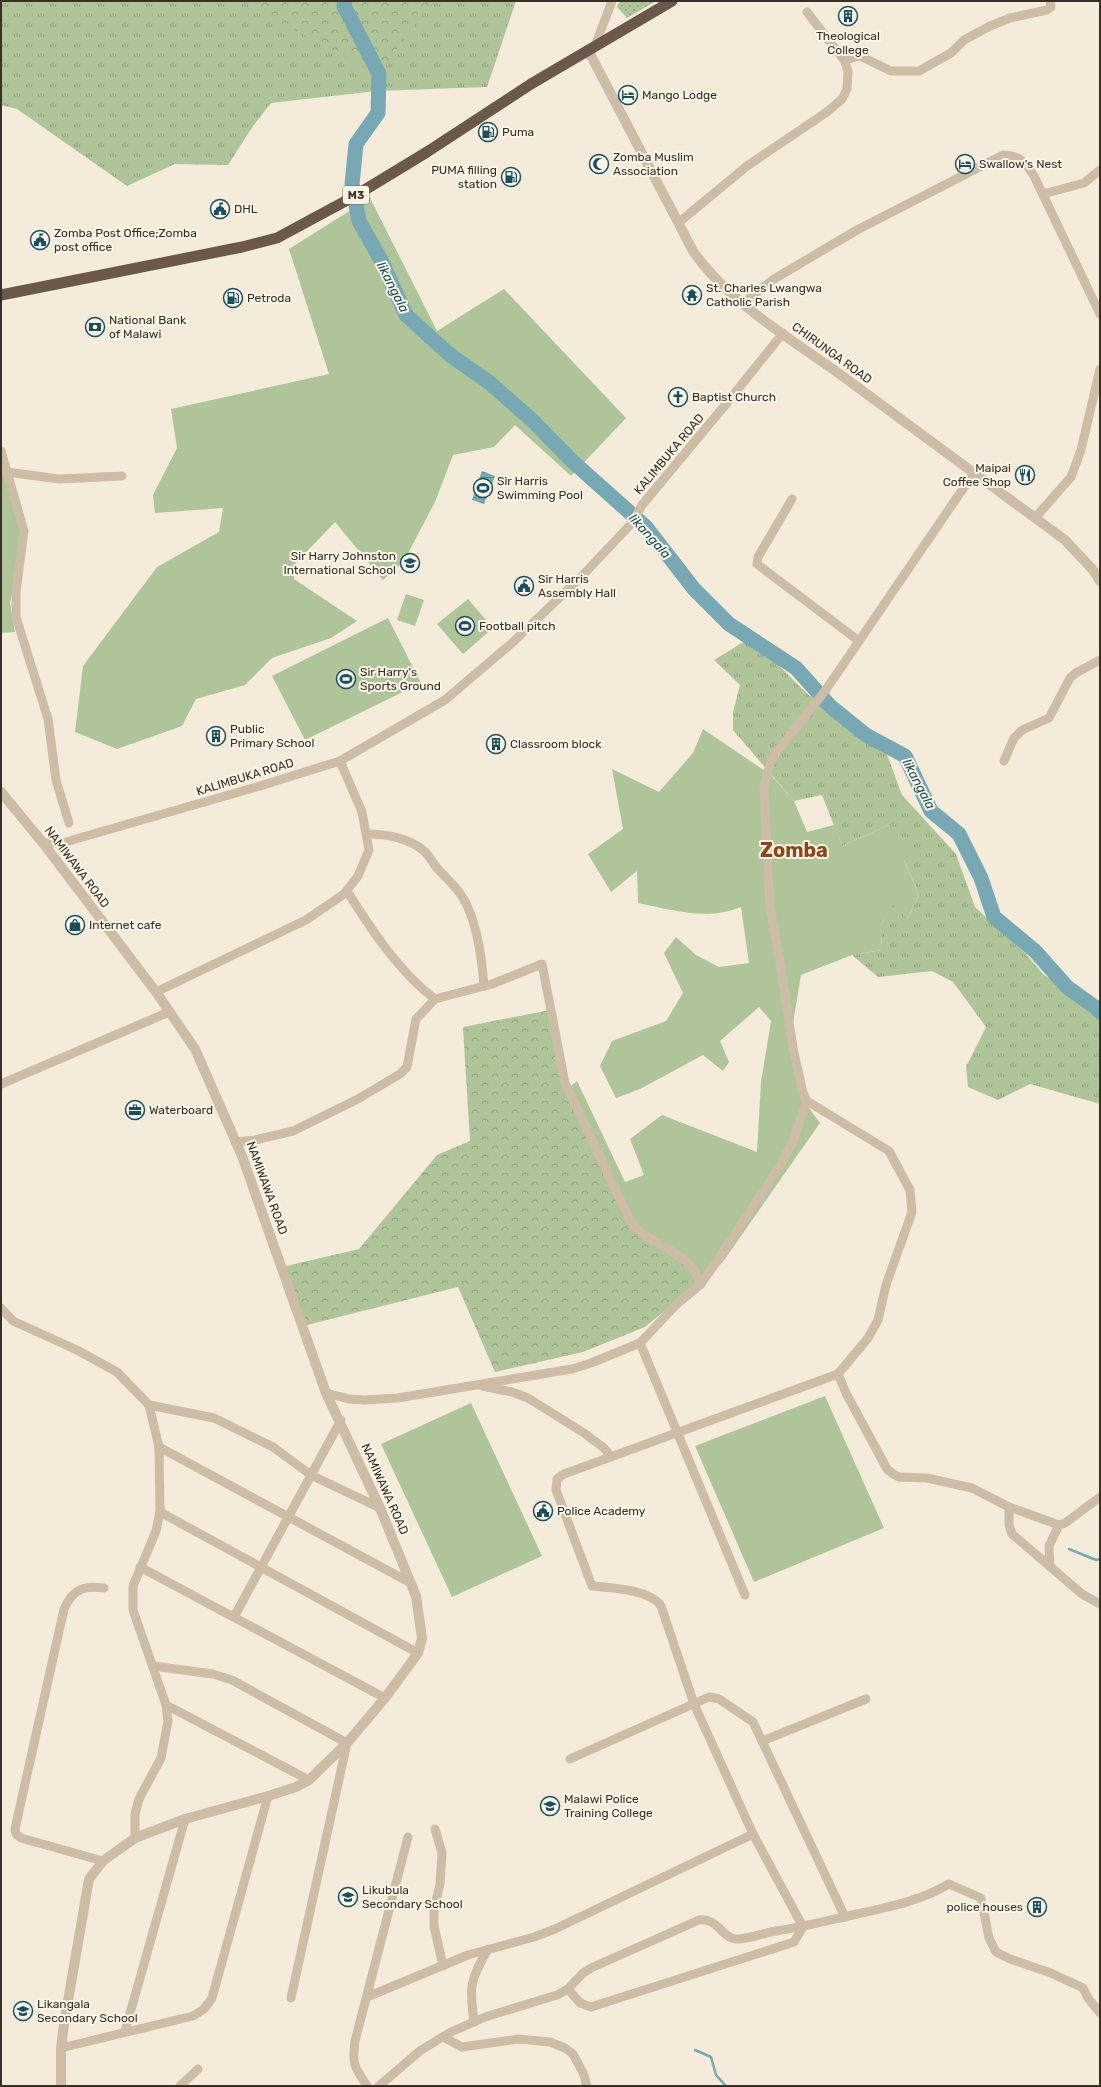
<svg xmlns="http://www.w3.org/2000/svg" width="1101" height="2087" font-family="Rubik,sans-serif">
	<defs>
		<pattern id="grass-tufts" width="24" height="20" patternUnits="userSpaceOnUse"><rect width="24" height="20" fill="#b0c49a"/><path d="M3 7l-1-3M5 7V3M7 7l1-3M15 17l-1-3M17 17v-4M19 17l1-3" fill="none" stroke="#90a07e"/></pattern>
		<pattern id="forest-crowns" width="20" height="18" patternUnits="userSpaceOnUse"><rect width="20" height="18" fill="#b0c49a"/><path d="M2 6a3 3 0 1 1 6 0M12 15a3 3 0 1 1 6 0" fill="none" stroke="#90a07e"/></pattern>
		<pattern id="garden-dots" width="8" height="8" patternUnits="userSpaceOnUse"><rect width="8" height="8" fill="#b0c49a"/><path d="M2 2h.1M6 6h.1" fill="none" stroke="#90a07e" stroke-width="1.8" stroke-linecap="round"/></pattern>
		<pattern id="water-rules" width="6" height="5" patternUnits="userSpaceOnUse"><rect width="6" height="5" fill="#78a8b3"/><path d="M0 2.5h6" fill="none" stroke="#638992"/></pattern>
	</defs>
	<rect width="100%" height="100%" fill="#f4ebdb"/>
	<!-- grass -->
	<g fill="url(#grass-tufts)">
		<path d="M1 1H516L487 87 376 91 271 103 253 126 228 165 175 164 127 186 17 109 1 105Z"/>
		<path d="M745 641 765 651 799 686 833 717 885 749 902 795 956 854 975 907 1024 952 1044 975 1075 994 1100 1021V1104L1030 1084 998 1100 968 1087 966 1067 986 1027 953 982 932 971 878 977 852 955 882 950 881 925 893 904 908 918 919 895 889 825 842 846 822 795 794 801 733 730V712L740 685 714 660Z"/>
	</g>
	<!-- forest -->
	<g fill="url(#forest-crowns)">
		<path d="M239 1H431L379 74Z"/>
		<path d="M550 1010 565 1091 594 1148 700 1282 645 1327 583 1352 495 1372 458 1287 303 1326 282 1267 359 1249 437 1155 470 1141 463 1027Z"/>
	</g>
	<!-- garden -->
	<path fill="url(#garden-dots)" d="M620 1H656L627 18 617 7Z"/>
	<!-- pitch -->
	<g fill="#b0c49a">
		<path d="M370 198 437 331 504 289 626 418 571 476 515 425 494 447 453 455 435 502 404 561 383 580 335 522 295 564 294 579 357 621 331 638 272 658 245 685 196 699 182 726 117 749 75 732 83 666 157 567 219 532 223 508 155 513 153 495 177 448 171 409 329 374 289 249Z"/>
		<path d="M1 448 26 531 10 603 15 632 1 633Z"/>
		<path d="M406 594 424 600 415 626 397 620Z"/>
		<path d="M468 599 493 628 463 654 437 624Z"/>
		<path d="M388 618 421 683 305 740 272 676Z"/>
		<path d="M703 729 771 775 794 801 807 832 834 825 842 846 889 825 914 850 904 860 919 895 908 918 893 905 881 925 882 950 852 955 801 975 793 1023 806 1104 820 1123 722 1263 700 1282 684 1262 629 1229 594 1148 565 1091 577 1081 625 1182 644 1175 630 1139 662 1115 757 1152 761 1082 771 1021 759 1007 720 1041 729 1062 723 1071 703 1055 640 1089 616 1098 600 1066 612 1041 666 1021 683 993 664 953 676 937 696 955 719 967 749 963 741 907C707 921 672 910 638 903L637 871 611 892 588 854 623 829 612 769 659 792 693 753Z"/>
		<path d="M825 1396 884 1528 754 1582 695 1446Z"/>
		<path d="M471 1403 542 1556 452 1597 381 1444Z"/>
	</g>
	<!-- water -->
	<path fill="url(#water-rules)" d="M482 471 495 476 484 504 472 500Z"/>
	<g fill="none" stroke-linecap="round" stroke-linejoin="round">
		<!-- stream -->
		<g stroke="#78a8b3" stroke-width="2.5">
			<path d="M1069 1549 1096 1560 1100 1559"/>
			<path d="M695 2050 711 2057 716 2075 726 2086"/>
		</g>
		<!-- river -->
		<path stroke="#78a8b3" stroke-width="15" d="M345 1 344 6 379 74 378 113 356 144 352 184 359 221 381 260 406 315 450 355 490 383 533 421 571 460 646 527 694 589 729 624 796 668 830 706 866 735 905 756 931 811 959 834 981 878 994 917 1035 951 1067 987 1095 1007 1100 1012"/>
		<!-- minor -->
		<g stroke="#cdbda6" stroke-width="9">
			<path d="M595 46 612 1"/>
			<path d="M844 60 860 56 891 71H919L951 53 964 40 990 26 1010 18 1047 10 1051 7 1050 1"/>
			<path d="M1043 194 1084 183 1100 170"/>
			<path d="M678 223 747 166 827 112 842 99 847 89 848 71 844 60 807 12"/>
			<path d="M743 303 774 279 857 230 1003 155C1020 155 1026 163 1034 176L1100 314"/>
			<path d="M1 451 24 531 16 592V617L48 719 56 780 69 823"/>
			<path d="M7 472 59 479 122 476"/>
			<path d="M792 499 758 557 757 564 859 641"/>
			<path d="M1035 518 1071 477 1081 450 1100 369"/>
			<path d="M1004 761 1014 738 1022 730 1049 718 1070 678 1076 673 1100 660"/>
			<path d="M367 834C385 834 410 838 424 851 430 856 432 862 437 868 446 878 456 886 463 898 477 921 482 960 484 986"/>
			<path d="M43 843H62L260 786 340 761 445 700 512 643 582 576 632 523 642 505 726 404 783 333"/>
			<path d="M347 891C370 928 400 973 435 999"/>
			<path d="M156 992 306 920 344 894 358 876 369 850 362 812 340 761"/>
			<path d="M1 1084 169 1012"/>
			<path d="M807 1101 889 1151 910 1190 912 1212 886 1285 878 1320 868 1338 838 1374"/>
			<path d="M236 1142 255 1140 293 1131 356 1100 400 1074 407 1067 416 1019 435 999 492 984 542 964 565 1083 630 1220C645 1243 673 1247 690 1265 695 1270 698 1277 701 1284"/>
			<path d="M1 1308 13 1321 77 1350 117 1372 149 1405 159 1447 160 1512 156 1531 133 1586V1610L166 1705 168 1721 161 1758 139 1799 135 1814V1838"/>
			<path d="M640 1343 745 1595"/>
			<path d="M482 1386 512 1392 528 1398 584 1433 604 1448 611 1457"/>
			<path d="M326 1393 349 1399 365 1400 398 1398 572 1369 591 1363 640 1343 677 1304 701 1284 719 1258 779 1168 793 1141 807 1101 803 1093 793 1048 780 961 770 908 764 788 771 760 778 750 825 691 973 474"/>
			<path d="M149 1405 214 1418 273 1447 311 1475 380 1508"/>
			<path d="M159 1447 409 1582"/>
			<path d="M1009 1507V1525L1012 1534 1082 1594 1100 1604"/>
			<path d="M160 1512 418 1653"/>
			<path d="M140 1567 385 1698"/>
			<path d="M1050 1567 1049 1546 1059 1525"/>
			<path d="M234 1617 341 1420"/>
			<path d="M153 1666 213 1674 232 1680 347 1743 291 1998"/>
			<path d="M166 1705 309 1780"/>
			<path d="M762 1741 866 1699"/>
			<path d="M570 1759 709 1697 719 1699 753 1722 845 1917"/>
			<path d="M435 1829 442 1853 440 1884 434 1909V1926L443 1966"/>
			<path d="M103 1861 21 1838 16 1834 15 1829 64 1609C73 1589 84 1585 104 1588"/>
			<path d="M568 1989 580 2003 591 2007 794 1942 803 1927 753 1834 694 1704 661 1606C649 1589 612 1588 592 1586L556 1490 557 1479 564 1474 838 1374 846 1393 887 1469 893 1474 899 1477 927 1478 972 1488 1009 1507 1059 1525 1065 1523 1100 1497"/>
			<path d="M367 1997 468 1955 534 1937 555 1929 753 1834"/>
			<path d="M474 2022C469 1985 470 1981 488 1949"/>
			<path d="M125 2031 185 1819"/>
			<path d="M443 2037 462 2047 519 2039 550 2042 565 2048 573 2054 584 2075 587 2086"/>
			<path d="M61 2048 193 2016 204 2009 212 1998 268 1796"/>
			<path d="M180 2086 198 2069"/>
			<path d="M367 2086C354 2066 352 2065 355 2041L408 1837"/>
			<path d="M379 2086 421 2050 451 2032 485 2017 557 1995 568 1989 582 1974 591 1968 699 1920C719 1918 722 1939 737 1939 750 1939 763 1933 776 1931 803 1927 830 1920 857 1914 889 1907 920 1901 949 1884L981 1898 989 1938 996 1952 1010 1959 1051 1973 1083 1988 1088 1998 1100 2013"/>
		</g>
		<!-- tertiary -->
		<g stroke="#cdbda6" stroke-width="10">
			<path d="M588 50 693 251C728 302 791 339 841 375 916 430 991 485 1065 540L1093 570 1100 581"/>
			<path d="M1 792 43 843 156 992 195 1049 242 1156 326 1393 380 1508 416 1596 422 1638 418 1653 385 1698 347 1743 309 1780 296 1787 268 1796 185 1819 135 1838 103 1861 89 1879 64 2024 61 2048V2086"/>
		</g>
		<!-- trunk -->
		<path stroke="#6a594a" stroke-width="11" d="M1 295 242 247 277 238 353 197 427 152 531 84 672 1"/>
	</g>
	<!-- icons -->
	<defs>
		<g id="building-ring" transform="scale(1)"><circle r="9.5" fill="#fbf5e8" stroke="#1a4f5d" stroke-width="1.5"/><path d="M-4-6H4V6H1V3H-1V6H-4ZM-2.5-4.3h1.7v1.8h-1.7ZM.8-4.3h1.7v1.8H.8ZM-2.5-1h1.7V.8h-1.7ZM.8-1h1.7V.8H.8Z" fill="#1a4f5d"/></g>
		<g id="hotel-ring" transform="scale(1)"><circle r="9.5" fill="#fbf5e8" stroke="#1a4f5d" stroke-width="1.5"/><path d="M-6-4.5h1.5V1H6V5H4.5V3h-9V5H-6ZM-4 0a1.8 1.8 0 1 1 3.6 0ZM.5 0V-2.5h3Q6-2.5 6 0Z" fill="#1a4f5d"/></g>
		<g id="fuel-ring" transform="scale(1)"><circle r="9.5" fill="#fbf5e8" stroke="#1a4f5d" stroke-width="1.5"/><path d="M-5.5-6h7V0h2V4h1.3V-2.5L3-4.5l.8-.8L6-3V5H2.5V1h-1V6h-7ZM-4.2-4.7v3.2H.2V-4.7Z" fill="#1a4f5d"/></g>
		<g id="mosque-ring" transform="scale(1)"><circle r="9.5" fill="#fbf5e8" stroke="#1a4f5d" stroke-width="1.5"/><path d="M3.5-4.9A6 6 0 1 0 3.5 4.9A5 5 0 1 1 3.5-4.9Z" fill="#1a4f5d"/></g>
		<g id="civic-ring" transform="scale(1)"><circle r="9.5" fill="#fbf5e8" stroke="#1a4f5d" stroke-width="1.5"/><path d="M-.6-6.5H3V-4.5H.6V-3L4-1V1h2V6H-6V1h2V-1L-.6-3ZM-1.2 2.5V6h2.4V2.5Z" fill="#1a4f5d"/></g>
		<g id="temple-ring" transform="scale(1)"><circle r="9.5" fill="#fbf5e8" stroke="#1a4f5d" stroke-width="1.5"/><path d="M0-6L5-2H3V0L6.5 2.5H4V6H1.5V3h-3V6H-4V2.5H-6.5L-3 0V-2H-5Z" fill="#1a4f5d"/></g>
		<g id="bank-ring" transform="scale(1)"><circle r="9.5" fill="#fbf5e8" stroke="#1a4f5d" stroke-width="1.5"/><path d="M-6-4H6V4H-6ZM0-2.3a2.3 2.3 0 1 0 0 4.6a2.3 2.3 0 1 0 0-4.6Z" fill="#1a4f5d"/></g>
		<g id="church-ring" transform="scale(1)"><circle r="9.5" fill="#fbf5e8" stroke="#1a4f5d" stroke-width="1.5"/><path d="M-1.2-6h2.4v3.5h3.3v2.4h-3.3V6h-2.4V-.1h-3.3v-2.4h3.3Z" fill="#1a4f5d"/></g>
		<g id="restaurant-ring" transform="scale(1)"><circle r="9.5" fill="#fbf5e8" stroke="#1a4f5d" stroke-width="1.5"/><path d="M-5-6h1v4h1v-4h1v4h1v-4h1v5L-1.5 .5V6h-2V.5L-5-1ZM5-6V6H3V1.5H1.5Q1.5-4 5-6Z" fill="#1a4f5d"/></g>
		<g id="stadium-ring" transform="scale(1)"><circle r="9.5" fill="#fbf5e8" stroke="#1a4f5d" stroke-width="1.5"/><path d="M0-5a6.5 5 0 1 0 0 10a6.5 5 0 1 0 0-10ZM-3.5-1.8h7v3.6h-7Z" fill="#1a4f5d"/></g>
		<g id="school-ring" transform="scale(1)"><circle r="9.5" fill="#fbf5e8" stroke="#1a4f5d" stroke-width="1.5"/><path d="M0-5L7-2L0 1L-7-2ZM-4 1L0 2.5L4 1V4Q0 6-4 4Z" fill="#1a4f5d"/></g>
		<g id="shop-ring" transform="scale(1)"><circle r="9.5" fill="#fbf5e8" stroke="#1a4f5d" stroke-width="1.5"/><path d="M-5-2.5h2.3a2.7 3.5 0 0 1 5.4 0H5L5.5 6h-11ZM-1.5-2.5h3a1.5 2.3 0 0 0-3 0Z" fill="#1a4f5d"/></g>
		<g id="office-ring" transform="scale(1)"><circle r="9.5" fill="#fbf5e8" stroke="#1a4f5d" stroke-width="1.5"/><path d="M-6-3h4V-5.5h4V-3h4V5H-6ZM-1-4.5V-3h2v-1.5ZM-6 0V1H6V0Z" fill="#1a4f5d"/></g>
		<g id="university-ring" transform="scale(1)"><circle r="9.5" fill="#fbf5e8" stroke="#1a4f5d" stroke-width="1.5"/><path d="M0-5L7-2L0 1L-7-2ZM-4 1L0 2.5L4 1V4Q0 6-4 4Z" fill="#1a4f5d"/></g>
	</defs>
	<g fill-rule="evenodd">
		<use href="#building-ring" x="848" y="16"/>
		<use href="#hotel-ring" x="628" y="95"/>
		<use href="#fuel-ring" x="488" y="132"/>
		<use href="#mosque-ring" x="599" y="164"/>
		<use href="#hotel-ring" x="965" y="164"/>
		<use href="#fuel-ring" x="511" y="177"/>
		<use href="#civic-ring" x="220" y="209"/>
		<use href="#civic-ring" x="40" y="240"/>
		<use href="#temple-ring" x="692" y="295"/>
		<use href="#fuel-ring" x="233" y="298"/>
		<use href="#bank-ring" x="95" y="327"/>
		<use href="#church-ring" x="678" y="397"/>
		<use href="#restaurant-ring" x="1025" y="475"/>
		<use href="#stadium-ring" x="483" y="488"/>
		<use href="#school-ring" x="410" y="563"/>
		<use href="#civic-ring" x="524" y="586"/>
		<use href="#stadium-ring" x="465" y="626"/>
		<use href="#stadium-ring" x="346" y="679"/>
		<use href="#building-ring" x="216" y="736"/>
		<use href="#building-ring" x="496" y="744"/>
		<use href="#shop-ring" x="75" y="925"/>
		<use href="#office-ring" x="135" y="1110"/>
		<use href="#civic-ring" x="543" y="1511"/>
		<use href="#university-ring" x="550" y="1806"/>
		<use href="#school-ring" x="348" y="1897"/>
		<use href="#building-ring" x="1037" y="1907"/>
		<use href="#school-ring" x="23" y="2011"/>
	</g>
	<g text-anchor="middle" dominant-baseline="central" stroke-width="4" stroke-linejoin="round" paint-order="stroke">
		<!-- shield labels -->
		<rect fill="#fbf5e8" stroke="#726a61" stroke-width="1" x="343" y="186" width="26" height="18" rx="3"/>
		<g font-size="11" font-weight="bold" fill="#382f27">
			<text x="356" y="195">M3</text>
		</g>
		<!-- poi labels -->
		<g font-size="12" fill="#382f27" stroke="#fbf5e8" text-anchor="start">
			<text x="848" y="36" text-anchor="middle">Theological<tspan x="848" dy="14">College</tspan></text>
			<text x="642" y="95">Mango Lodge</text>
			<text x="502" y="132">Puma</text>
			<text x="613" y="157">Zomba Muslim<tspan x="613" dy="14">Association</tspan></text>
			<text x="979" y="164">Swallow's Nest</text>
			<text x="497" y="170" text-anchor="end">PUMA filling<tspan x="497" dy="14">station</tspan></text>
			<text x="234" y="209">DHL</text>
			<text x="54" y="233">Zomba Post Office;Zomba<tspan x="54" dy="14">post office</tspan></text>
			<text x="706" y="288">St. Charles Lwangwa<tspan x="706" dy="14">Catholic Parish</tspan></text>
			<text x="247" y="298">Petroda</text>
			<text x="109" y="320">National Bank<tspan x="109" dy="14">of Malawi</tspan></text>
			<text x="692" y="397">Baptist Church</text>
			<text x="1011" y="468" text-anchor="end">Maipai<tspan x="1011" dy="14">Coffee Shop</tspan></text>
			<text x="497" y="481">Sir Harris<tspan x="497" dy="14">Swimming Pool</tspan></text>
			<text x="396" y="556" text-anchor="end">Sir Harry Johnston<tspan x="396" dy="14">International School</tspan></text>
			<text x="538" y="579">Sir Harris<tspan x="538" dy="14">Assembly Hall</tspan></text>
			<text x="479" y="626">Football pitch</text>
			<text x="360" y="672">Sir Harry's<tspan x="360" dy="14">Sports Ground</tspan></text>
			<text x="230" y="729">Public<tspan x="230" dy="14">Primary School</tspan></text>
			<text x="510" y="744">Classroom block</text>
			<text x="89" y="925">Internet cafe</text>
			<text x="149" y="1110">Waterboard</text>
			<text x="557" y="1511">Police Academy</text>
			<text x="564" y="1799">Malawi Police<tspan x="564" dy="14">Training College</tspan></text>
			<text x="362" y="1890">Likubula<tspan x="362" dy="14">Secondary School</tspan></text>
			<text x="1023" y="1907" text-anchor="end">police houses</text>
			<text x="37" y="2004">Likangala<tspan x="37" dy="14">Secondary School</tspan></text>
		</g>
		<!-- street labels -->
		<g font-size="12" fill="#382f27" stroke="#fbf5e8">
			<text transform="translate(832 353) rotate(36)">CHIRUNGA ROAD</text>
			<text transform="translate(669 454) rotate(-50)">KALIMBUKA ROAD</text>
			<text transform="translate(245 777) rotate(-17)">KALIMBUKA ROAD</text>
			<text transform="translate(77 867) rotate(53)">NAMIWAWA ROAD</text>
			<text transform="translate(267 1188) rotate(70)">NAMIWAWA ROAD</text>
			<text transform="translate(385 1489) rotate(66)">NAMIWAWA ROAD</text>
		</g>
		<!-- water labels -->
		<g font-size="13" font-style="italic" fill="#1a4f5d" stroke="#fbf5e8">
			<text transform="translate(393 287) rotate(63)">likangala</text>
			<text transform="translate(650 536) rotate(48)">likangala</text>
			<text transform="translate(919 784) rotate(62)">likangala</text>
		</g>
		<!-- town labels -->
		<g font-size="20" font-weight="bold" fill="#8d461a" stroke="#fbf5e8">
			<text x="794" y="850">Zomba</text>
		</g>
	</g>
	<!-- border -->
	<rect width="1101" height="2087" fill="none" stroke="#382f27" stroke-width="4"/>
</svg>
